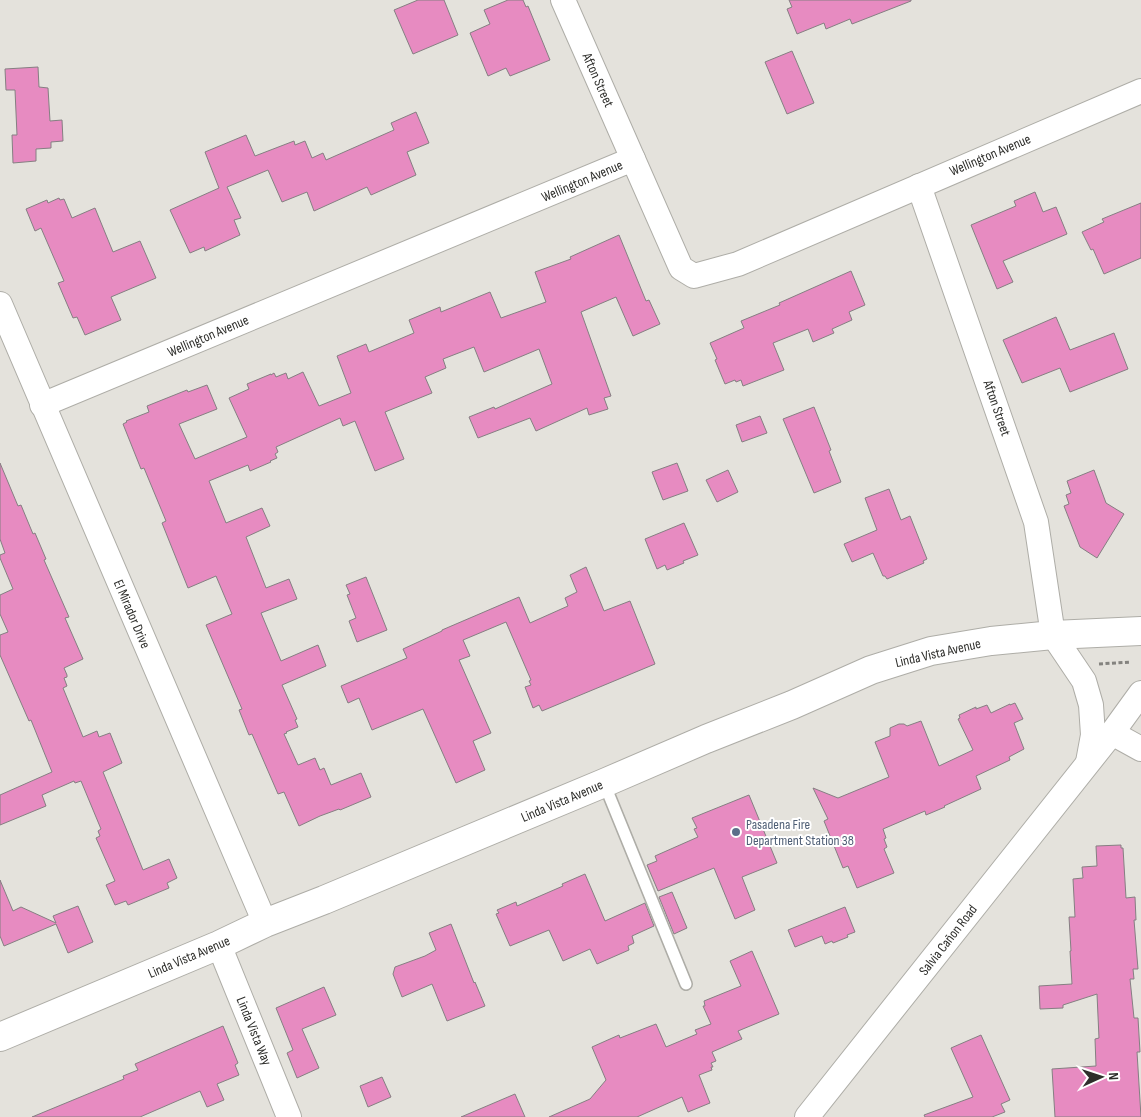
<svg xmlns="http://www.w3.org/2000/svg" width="1141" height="1117" font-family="'Sofia Sans Condensed',sans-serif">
	<rect width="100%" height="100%" fill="#e4e2dc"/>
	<!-- building -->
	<g fill="#e78bc1" stroke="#857f82">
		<path d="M418 0H444L458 35 413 54 394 10Z"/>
		<path d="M508 0H523L526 7 528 6 550 60 510 76 506 68 488 76 470 33 490 24 484 10Z"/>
		<path d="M789 0H911V1L852 24 850 19 826 29 824 23 797 34 787 9 792 7Z"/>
		<path d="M792 51 814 103 787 114 765 62Z"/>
		<path d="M38 67 39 87 48 88 50 121 62 120 63 141 51 142V148L36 149V161L13 163 12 135H17L15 90H6L5 69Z"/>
		<path d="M416 112 429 143 407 152 416 175 371 195 367 187 314 211 307 192 282 202 268 170 227 187 241 218 234 220 240 235 205 251 204 247 190 253 170 210 219 188 205 152 246 135 255 156 294 141 295 145 305 141 312 158 323 153 326 160 394 130 391 123Z"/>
		<path d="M1035 192 1043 212 1056 207 1067 234 1003 261 1013 282 997 289 971 225 1016 206 1014 201Z"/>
		<path d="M59 198 60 200 64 199 72 218 95 208 113 252 140 241 156 278 111 297 121 320 85 335 77 317 73 318 58 283 64 281 41 228 35 231 26 209 47 200 48 203Z"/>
		<path d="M1141 203V258L1104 274 1093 249 1091 250 1082 232 1104 222 1102 219Z"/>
		<path d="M619 235 646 301 649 300 660 324 633 336 616 297 581 312 611 396 604 398 608 409 589 415 587 408 536 431 530 418 478 438 469 417 494 407 495 409 552 384 539 349 484 372 474 347 443 359 446 368 425 377 432 393 385 412 404 459 375 471 355 421 343 426 340 418 276 447 278 452 275 454 277 458 270 461 271 462 250 471 248 465 209 481 226 523 262 508 270 526 246 537 266 588 289 579 297 599 261 613 281 661 318 645 326 666 282 685 297 719 295 720 298 727 286 732 287 733 284 734 298 765 315 758 320 770 324 768 331 785 361 773 371 797 340 810 339 809 320 816 299 826 284 792 278 794 252 734 249 735 239 710 242 709 206 625 232 614 216 576 188 588 162 523 166 521 144 468 141 469 123 424 127 422 126 421 149 412 147 406 187 390 188 392 207 385 217 409 179 424 195 459 247 437 229 398 249 389 247 384 271 374V375L274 373 276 377 286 373 288 379 303 372 319 406 351 393 337 356 366 344 369 352 414 333 409 320 440 307 441 312 490 292 501 318 546 302 535 272 571 259 570 257Z"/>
		<path d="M851 271 865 305 849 312 852 320 832 329 834 333 813 342 808 329 773 343 784 370 743 386 741 380 736 382 735 380 725 384 715 360 717 359 710 343 744 328 741 321 780 305 779 303Z"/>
		<path d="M1056 317 1070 350 1114 333 1128 369 1070 392 1060 368 1022 383 1003 340Z"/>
		<path d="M814 407 831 450 829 451 841 482 814 493 783 419Z"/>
		<path d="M760 416 767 433 742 442 736 425Z"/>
		<path d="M0 463 18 506 21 505 33 534 35 533 46 559 44 560 69 617 65 618 83 659 64 668 67 675V677L64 678 67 686 63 688 83 737 97 731 99 737 110 733 122 763 103 772 143 870 169 859 177 878 167 883 169 888 128 905 126 901 115 905 106 885 115 881 96 838 100 836 98 831 101 829 81 781 75 783 74 781 42 795 46 806 0 825V795L52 772 31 720 29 721 0 655V635L8 632 0 614V595L13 589 0 558V555L5 553 0 539Z"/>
		<path d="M677 463 688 491 663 500 652 472Z"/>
		<path d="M728 470 738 492 717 502 706 480Z"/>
		<path d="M1094 470 1106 503 1124 514 1097 558 1080 547 1064 506 1069 504 1066 495 1071 493 1067 481Z"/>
		<path d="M889 489 901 520 910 516 927 559 923 561 924 563 887 579 885 576H883L873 553 852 562 844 544 877 530 865 498Z"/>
		<path d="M684 523 698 555 683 561 684 563 667 570 665 565 657 569 645 539Z"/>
		<path d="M586 567 604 611 630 601 655 664 542 711 539 705 533 708 525 687 531 685 529 681 531 680 506 622 463 640 470 656 459 660 491 733 473 741 485 770 456 783 423 709 372 730 359 698 348 703 341 686 407 658 403 649 442 631V630L519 597 530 623 568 606 565 598 577 592 570 575Z"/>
		<path d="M366 577 387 630 357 642 349 621 356 618 347 595 350 594 346 585Z"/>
		<path d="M1015 703 1023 719 1014 723 1024 749 1009 757 1010 760 976 776 981 789 944 806 945 807 926 815 925 811 883 829 886 838 884 839 887 847 884 849 894 873 857 888 848 866 843 868 824 821 828 819 813 788 838 798 889 777 875 742 890 736V728L899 724H904L907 726 921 721 939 766 973 750 958 719 960 718 959 715 976 707V709L987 705 991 713 1010 704V705Z"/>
		<path d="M749 795 777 863 742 877 755 910 735 919 714 868 658 891 647 865 657 861 655 856 698 837 694 829 697 828 692 818Z"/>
		<path d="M1121 845V848H1123L1126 898 1135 897 1136 920H1134L1138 969H1133L1134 979H1130L1134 1018H1138L1140 1052H1137L1141 1117H1055L1052 1069 1096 1066 1095 1039 1099 1038 1097 994 1063 1005V1008L1040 1009 1039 986 1072 984 1070 951H1071L1069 917H1075L1073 879 1083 878 1082 867 1097 866 1096 846Z"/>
		<path d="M585 874 605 921 645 903 654 926 632 936 634 943 628 946 629 950 597 964 590 949 563 961 549 930 510 946 496 914 499 913 497 910 516 902 517 906 563 886 562 884Z"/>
		<path d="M0 880 13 911 21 907 56 923 53 916 78 906 93 942 68 953 56 924 4 946 0 936Z"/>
		<path d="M672 892 687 928 674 934 659 897Z"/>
		<path d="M845 907 855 932 847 935 848 937 833 943 832 941 825 944 822 936 795 947 788 930Z"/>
		<path d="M451 924 474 983 475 982 485 1006 447 1021 432 984 402 997 393 974 395 967 425 956 436 950 429 933Z"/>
		<path d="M752 951 779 1014 738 1031 742 1039 712 1052 716 1061 711 1063 713 1067H711L712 1070 699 1075 710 1103 688 1112 682 1097 637 1117H549L590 1099 606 1080 592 1047 619 1035 620 1038 656 1024 666 1047 697 1034 695 1030 711 1024 703 1006H705L704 1001 741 986 730 961Z"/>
		<path d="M324 987 336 1015 302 1029 319 1068 297 1078 287 1053 293 1050 276 1008Z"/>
		<path d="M223 1026 238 1063 235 1065 239 1075 217 1084 224 1100 207 1107 200 1091 140 1117H32L124 1079 123 1076 138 1070 135 1064Z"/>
		<path d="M981 1035 1010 1100 1001 1104 1005 1112 992 1117H925L924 1115 973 1097 951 1048Z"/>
		<path d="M382 1077 391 1097 368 1107 360 1086Z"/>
		<path d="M515 1094 525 1117H461Z"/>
	</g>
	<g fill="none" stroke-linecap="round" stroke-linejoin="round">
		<!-- service casing -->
		<g stroke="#aeada7" stroke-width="14">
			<path id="service" d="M604 783 686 984"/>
		</g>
		<!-- minor casing -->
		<g stroke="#aeada7" stroke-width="26">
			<g id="minor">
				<path d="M563 0 633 159"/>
				<path d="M919 186 1036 522 1053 635 1084 681 1091 705 1093 735 1088 762"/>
				<path d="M0 304 265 923"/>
				<path d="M42 405 633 159 681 268 694 276 738 264 1141 91"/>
				<path d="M1112 733 1141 749"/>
				<path d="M219 945 289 1117"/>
				<path d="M807 1117 1112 733 1141 693"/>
			</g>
		</g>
		<!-- secondary casing -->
		<g stroke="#aeada7" stroke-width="30">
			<path id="secondary" d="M0 1037 219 945 265 923 324 900 604 783 706 739 792 705 871 670 931 651 991 641 1053 635 1141 631"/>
		</g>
		<!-- path -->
		<path stroke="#84837f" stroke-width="3" stroke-dasharray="4 2.5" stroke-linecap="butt" d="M1099 664 1131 662"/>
		<!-- service -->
		<use href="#service" stroke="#fff" stroke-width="11"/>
		<!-- minor -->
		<use href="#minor" stroke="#fff" stroke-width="24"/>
		<!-- secondary -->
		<use href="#secondary" stroke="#fff" stroke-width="28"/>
	</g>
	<!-- markers -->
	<circle fill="#5c6f8a" stroke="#fff" stroke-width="2" cx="736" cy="832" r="5"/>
	<g text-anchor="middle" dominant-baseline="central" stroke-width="4" stroke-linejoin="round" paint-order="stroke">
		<!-- street labels -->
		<g font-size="14" fill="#2e2e2b" stroke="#fff">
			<text transform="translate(598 80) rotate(66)">Afton Street</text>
			<text transform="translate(990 155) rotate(-23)">Wellington Avenue</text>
			<text transform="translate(582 181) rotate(-23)">Wellington Avenue</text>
			<text transform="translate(208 336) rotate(-23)">Wellington Avenue</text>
			<text transform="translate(997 408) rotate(71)">Afton Street</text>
			<text transform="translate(132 614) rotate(67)">El Mirador Drive</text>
			<text transform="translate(938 653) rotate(-13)">Linda Vista Avenue</text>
			<text transform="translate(562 801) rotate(-23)">Linda Vista Avenue</text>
			<text transform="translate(948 940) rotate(-52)">Salvia Cañon Road</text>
			<text transform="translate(189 957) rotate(-23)">Linda Vista Avenue</text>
			<text transform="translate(254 1031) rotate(68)">Linda Vista Way</text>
		</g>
		<!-- service labels -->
		<g font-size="14" fill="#4e5e75" stroke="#fff" text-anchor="start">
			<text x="746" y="824">Pasadena Fire<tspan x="746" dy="16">Department Station 38</tspan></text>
		</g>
	</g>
	<!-- north arrow -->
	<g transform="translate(1101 1077) rotate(87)" stroke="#ffffff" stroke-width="4" paint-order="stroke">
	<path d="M0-4L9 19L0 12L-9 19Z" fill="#2e2e2b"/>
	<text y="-8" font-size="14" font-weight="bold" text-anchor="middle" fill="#2e2e2b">N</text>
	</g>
</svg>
